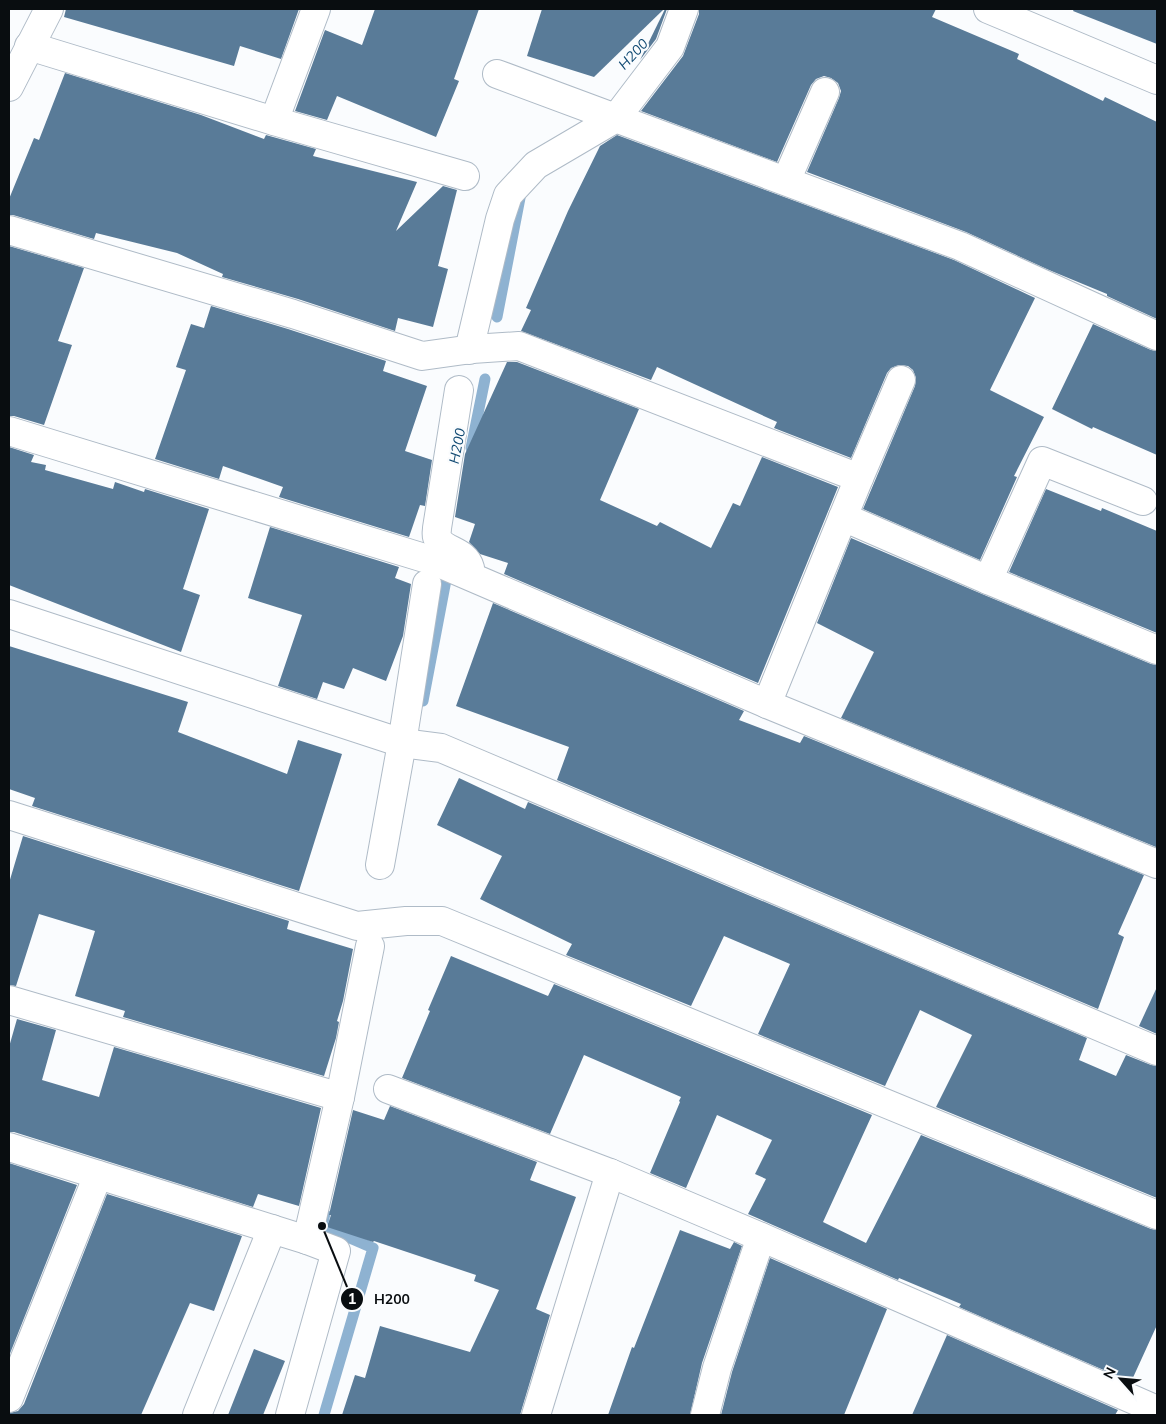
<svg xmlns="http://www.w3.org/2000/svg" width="1166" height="1424" font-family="Mulish,sans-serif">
	<rect width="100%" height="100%" fill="#fafcfe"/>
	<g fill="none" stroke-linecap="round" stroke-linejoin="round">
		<!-- stream -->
		<g stroke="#8eb2d1" stroke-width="11">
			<path d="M497 317 520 198"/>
			<path d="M471 448 485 379"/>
			<path d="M423 701 446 580"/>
			<path d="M324 1415 373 1248 322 1226 325 1214"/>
		</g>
	</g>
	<!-- building -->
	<g fill="#597b98">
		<path d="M66 9H299L281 59 240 46 234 66 64 17Z"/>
		<path d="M375 9H479L454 79 459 81 436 137 337 96 327 120 295 111 325 30 362 45Z"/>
		<path d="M542 9H664L594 77 527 56Z"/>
		<path d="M665 9H667L656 39 640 60Z"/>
		<path d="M699 9H936L932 17 1019 54 1017 59 1103 101 1105 97 1157 122V319L1107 296V294L1049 270 966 232 807 172 839 98 841 91 838 83 831 78 824 76 816 79 811 85 777 162 641 111 683 56 699 14Z"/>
		<path d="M1074 9H1157V44L1073 11Z"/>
		<path d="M65 73 201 115 264 139 266 135 316 149 313 156 417 182 396 231 443 186 457 190 438 266 448 269 433 327 398 318 395 331 298 299 222 277 223 274 177 253 96 233 94 239 13 215H9V199L34 138 39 140Z"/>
		<path d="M617 135 954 260 1035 298 990 390 1044 417 1014 476 1017 477 980 560 863 509 915 386 916 378 913 370 908 366 899 365 891 368 887 373 851 458 774 428 777 422 657 367 651 380 521 331 531 310 526 308 568 211 600 146Z"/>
		<path d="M9 246 84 268 58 341 72 345 44 425 14 416H9Z"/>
		<path d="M211 306 288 329 386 361 383 371 427 386 405 451 432 460 425 506 420 505 409 537 279 497 283 487 223 466 219 479 155 459 186 370 176 367 191 324 204 328Z"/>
		<path d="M1093 324 1151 350 1157 351V455L1093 427 1092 429 1052 409Z"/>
		<path d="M507 362H517L639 409 600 500 657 526 660 522 711 548 733 503 740 506 762 457 838 487 758 683 504 574 508 563 480 554 469 542 475 524 455 517 465 454Z"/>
		<path d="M9 447 34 455 31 462 46 465 45 470 113 489 115 482 144 492 145 489 209 509 183 589 200 595 181 652 9 585Z"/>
		<path d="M1046 489 1101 511 1102 508 1157 531V633L1009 572Z"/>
		<path d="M270 527 399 567 395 578 411 584 403 636 386 681 353 668 344 689 323 682 317 699 278 686 302 615 248 598Z"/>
		<path d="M851 538 982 594 1151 664 1157 665 1156 847 841 718 874 652 817 623Z"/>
		<path d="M493 603 744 711 739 720 800 743 804 736 1144 875 1118 934 1124 937 1098 1009 557 780 569 747 456 706Z"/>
		<path d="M9 646 188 702 178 732 287 774 298 740 342 754 299 891 32 806 35 798 9 789Z"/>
		<path d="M459 778 525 809 528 802 1087 1038 1079 1060 1116 1076 1126 1055 1151 1065 1157 1066V1198L936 1107 972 1035 920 1010 885 1086 758 1034 790 964 724 936 691 1006 566 955 572 944 480 899 502 856 437 825Z"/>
		<path d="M23 836 289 921 287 929 353 949 343 1001 337 1021 339 1022 336 1038 324 1076 123 1017 125 1011 75 996 95 931 39 914 16 986 9 985V883Z"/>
		<path d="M451 956 548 996 554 984 872 1115 823 1222 866 1243 921 1135 1151 1229 1157 1230V1325L1131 1382 959 1307 961 1304 899 1278 898 1280 748 1214 766 1179 755 1174 772 1140 717 1115 686 1188 650 1173 680 1102 679 1101 681 1097 584 1055 550 1134 402 1078 430 1011 428 1010Z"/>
		<path d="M1157 987V1034L1139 1026Z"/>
		<path d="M17 1019 56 1030 42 1080 99 1097 114 1047 321 1108 299 1206 258 1194 253 1207 14 1132H9V1047Z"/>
		<path d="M390 1106 537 1162 530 1180 576 1197 536 1309 550 1315 520 1415H342L355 1375 365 1378 380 1326 470 1352 499 1290 474 1281 476 1275 374 1241 373 1242 327 1227 331 1215H329L353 1110 384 1120Z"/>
		<path d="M9 1163 77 1185 9 1356Z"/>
		<path d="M107 1194 242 1236 214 1311 190 1303 141 1415H9V1413L18 1411 24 1404Z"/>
		<path d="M680 1230 730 1249 734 1242 742 1246 702 1363 690 1415H608L632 1347 634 1348Z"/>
		<path d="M770 1258 887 1309 844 1415H721L732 1372Z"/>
		<path d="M947 1335 1118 1410 1115 1415H912Z"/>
		<path d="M254 1349 285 1361 263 1415H228Z"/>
	</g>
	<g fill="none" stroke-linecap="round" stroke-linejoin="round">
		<!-- minor casing -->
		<g stroke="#afbbc7" stroke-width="30">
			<g id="minor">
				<path d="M988 9 1157 80"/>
				<path d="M29 46 274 121 465 176"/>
				<path d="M497 74 960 246 1157 336"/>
				<path d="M9 87 49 9"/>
				<path d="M274 121 316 9"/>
				<path d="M786 181 825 92"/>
				<path d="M9 230 293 314 422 356 472 349 519 346 859 478 843 517 988 580 1157 650"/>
				<path d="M469 350 500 219 508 195 536 165 616 118 670 47 684 9"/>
				<path d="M459 390 437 528C437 531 436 534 437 537 442 552 465 549 470 568"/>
				<path d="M9 431 434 561 767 704 1157 864"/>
				<path d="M859 478 901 380"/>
				<path d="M988 580 1042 461 1143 501"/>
				<path d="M9 614 402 743 441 748 1157 1051"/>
				<path d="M767 704 843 517"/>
				<path d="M9 815 357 926 406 921H442L1157 1215"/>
				<path d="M380 865 402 743 427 584"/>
				<path d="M9 1000 340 1097"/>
				<path d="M388 1089 610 1173 761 1237 1157 1410"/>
				<path d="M9 1147 307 1240 336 1251 290 1415"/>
				<path d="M307 1240 340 1097 370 946"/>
				<path d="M9 1398 98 1175"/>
				<path d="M197 1415 272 1229"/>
				<path d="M536 1415 610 1173"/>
				<path d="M705 1415 717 1368 761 1237"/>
			</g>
		</g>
		<!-- minor -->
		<use href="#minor" stroke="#fff" stroke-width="28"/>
	</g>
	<g text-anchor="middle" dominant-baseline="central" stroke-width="4.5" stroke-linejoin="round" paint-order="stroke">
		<!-- water labels -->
		<g font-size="14" font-style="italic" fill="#104972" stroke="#fafcfe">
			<text transform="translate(633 54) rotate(-47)">H200</text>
			<text transform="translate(457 446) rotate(-79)">H200</text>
		</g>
	</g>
	<!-- callouts -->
	<path fill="none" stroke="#090d10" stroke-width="2" d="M322 1226L352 1299"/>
	<g fill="#090d10" stroke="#fafcfe" stroke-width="2">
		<circle cx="322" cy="1226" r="5"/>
		<circle cx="352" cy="1299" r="12"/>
	</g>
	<g font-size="15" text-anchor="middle" font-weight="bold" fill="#fff">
		<text x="352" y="1304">1</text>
	</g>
	<g font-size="14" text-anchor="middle" font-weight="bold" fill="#090d10" stroke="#fafcfe" stroke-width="4.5" stroke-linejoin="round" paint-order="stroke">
		<text x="392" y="1304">H200</text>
	</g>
	<!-- border -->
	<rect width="1166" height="1424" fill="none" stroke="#090d10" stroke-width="20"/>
	<!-- north arrow -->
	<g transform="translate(1121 1379) rotate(297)" stroke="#fafcfe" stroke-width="4" paint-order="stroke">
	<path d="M0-4L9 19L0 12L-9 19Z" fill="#090d10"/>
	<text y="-8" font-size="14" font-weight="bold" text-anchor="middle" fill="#090d10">N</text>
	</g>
</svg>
